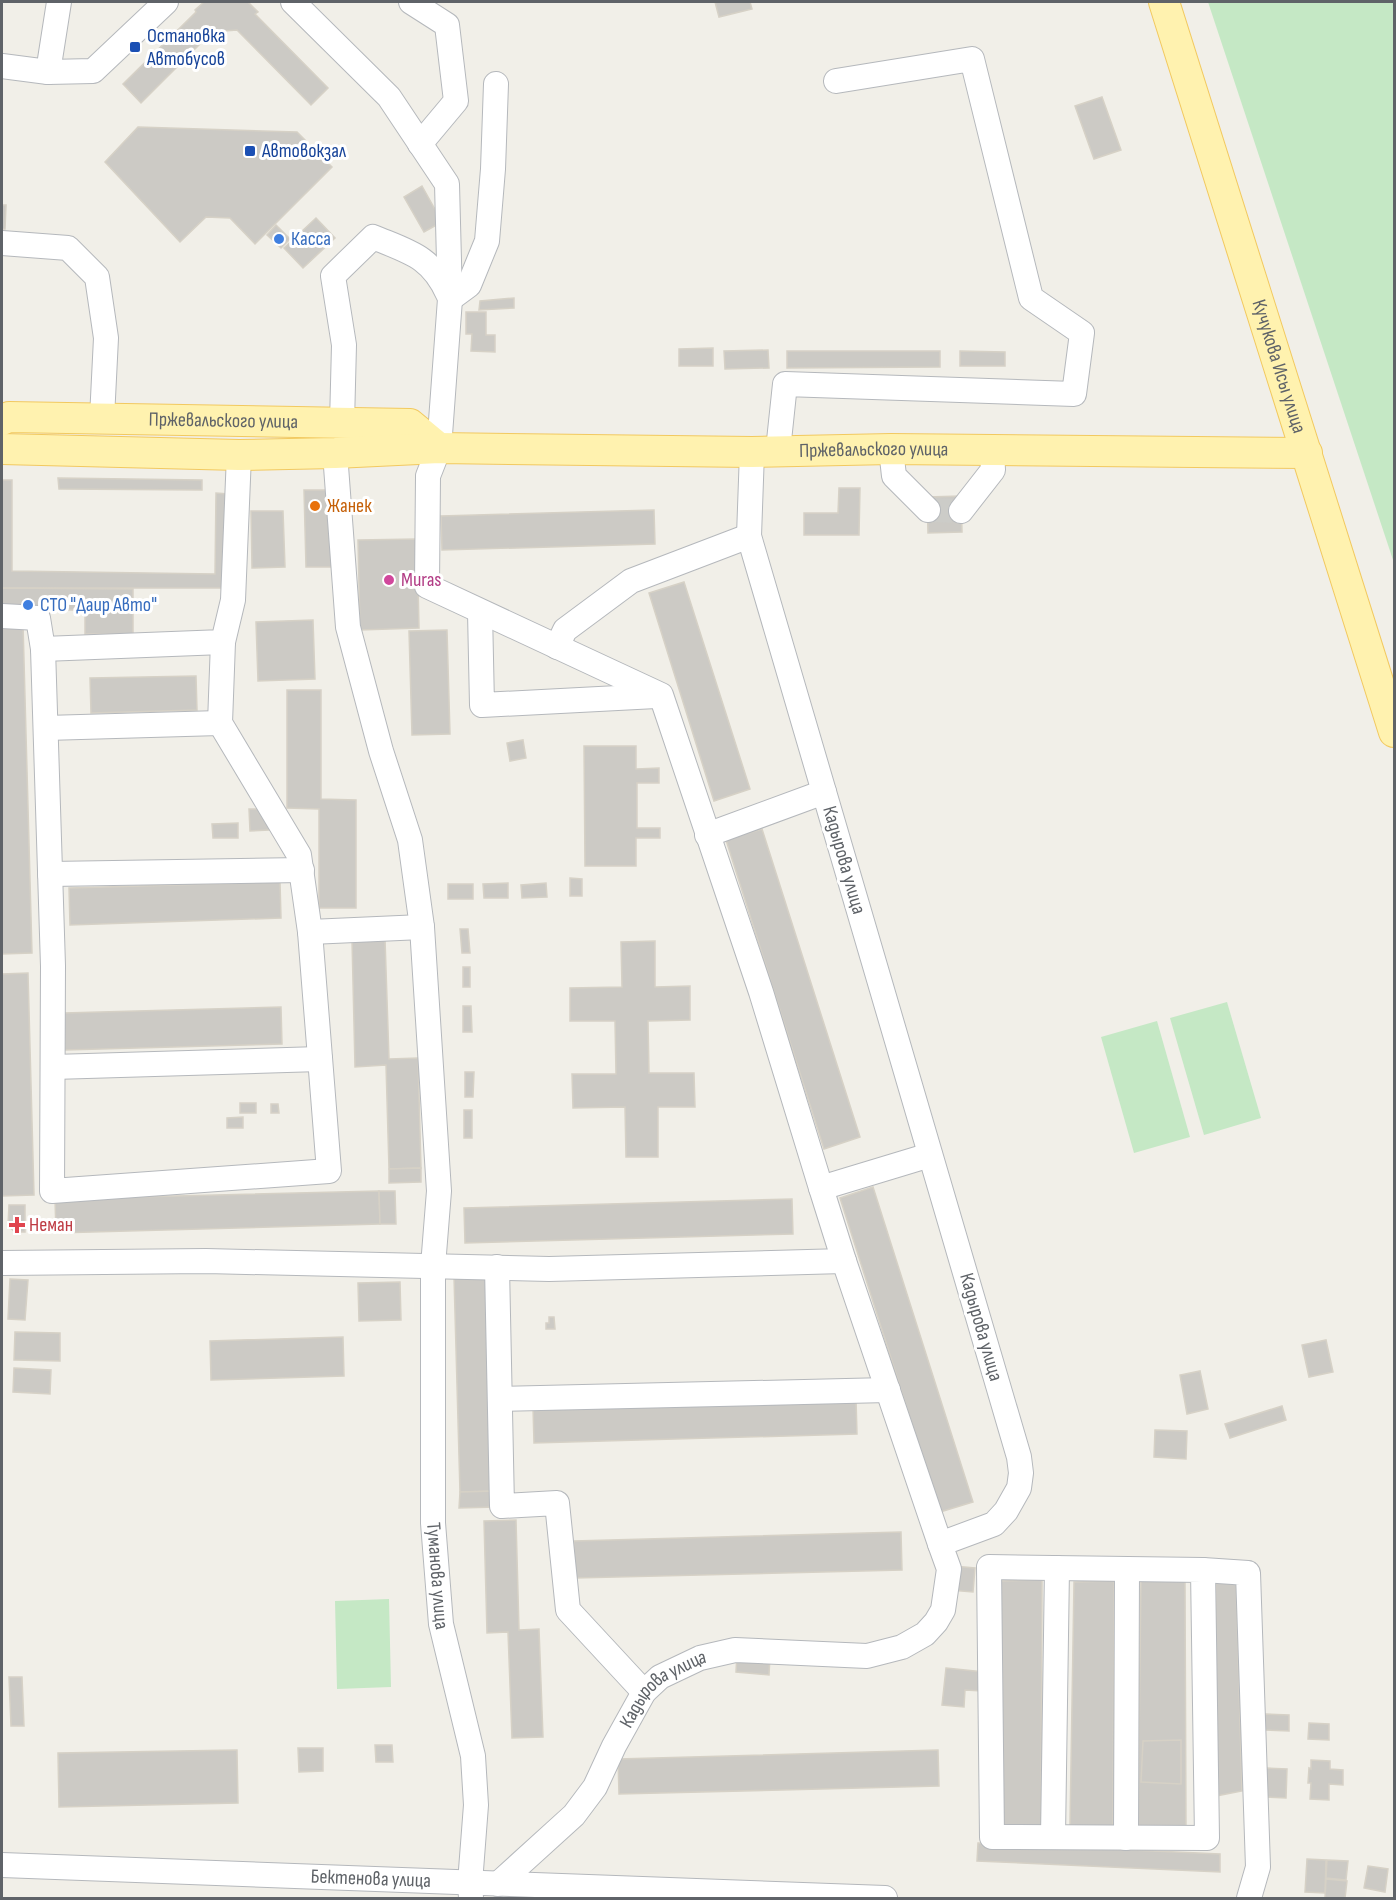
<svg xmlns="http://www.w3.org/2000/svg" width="1396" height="1900" font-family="'Sofia Sans Condensed',sans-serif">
	<rect width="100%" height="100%" fill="#f1efe8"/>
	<!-- green -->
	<g fill="#c5e8c5">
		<path d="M1208 2H1394V563Z"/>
		<path d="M1227 1002 1261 1118 1204 1135 1170 1018Z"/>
		<path d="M1157 1021 1190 1137 1134 1153 1101 1037Z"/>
		<path d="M389 1599 391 1687 337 1689 335 1601Z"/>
	</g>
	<!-- building -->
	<g fill="#cccac5" stroke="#d6d1c6" stroke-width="1.5">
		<path d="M204 2H248L258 12 255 14 328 88 311 105 237 30 212 32 141 103 123 84 196 12 195 10Z"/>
		<path d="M715 2H750L752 9 719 17Z"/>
		<path d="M1102 97 1121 150 1094 159 1075 106Z"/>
		<path d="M138 127 297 132 332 167 255 244 230 218 206 217 180 242 105 162Z"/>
		<path d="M422 186 442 222 424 232 404 197Z"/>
		<path d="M2 205H6L5 229H2Z"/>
		<path d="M316 218 335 238 303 268 284 248Z"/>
		<path d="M276 225 290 239 281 248 267 235Z"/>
		<path d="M514 298V308L479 310 480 301Z"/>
		<path d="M466 312H486V335H495V352L471 351 472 334H466Z"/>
		<path d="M713 348V366H679V349Z"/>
		<path d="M768 350 769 368 725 369 724 351Z"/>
		<path d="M787 351H940V367L787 368Z"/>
		<path d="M960 351 1005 352V366H960Z"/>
		<path d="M58 478 202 480V490L59 489Z"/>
		<path d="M2 480H12V571L215 574 216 493 229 494 227 588H2Z"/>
		<path d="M839 488H860L859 535H804V513H838Z"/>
		<path d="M304 490H333L335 567H306Z"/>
		<path d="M961 496 962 532 928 533 927 497Z"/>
		<path d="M654 510 655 544 442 550 441 516Z"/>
		<path d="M251 511H283L285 567 252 568Z"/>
		<path d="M417 539 419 628 360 630 358 540Z"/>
		<path d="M684 582 750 789 714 801 649 593Z"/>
		<path d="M2 588 133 589V634H85V610H2Z"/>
		<path d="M313 620 315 679 258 681 256 622Z"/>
		<path d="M2 624H23L32 953 2 954Z"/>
		<path d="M447 630 450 734 412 735 409 631Z"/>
		<path d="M196 676 197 710 91 713 90 678Z"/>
		<path d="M287 690H321V799L356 800V908H319V809L287 808Z"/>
		<path d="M523 740 526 758 510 761 507 743Z"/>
		<path d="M584 746H636V769L659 768V783H637V828H660V838H636V866H585Z"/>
		<path d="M249 809H268L269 830 250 831Z"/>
		<path d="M238 823V838H213L212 824Z"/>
		<path d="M762 829 860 1137 824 1149 726 840Z"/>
		<path d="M570 878 582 879V896H570Z"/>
		<path d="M280 882 281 918 70 925 69 888Z"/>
		<path d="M508 883V898H484L483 884Z"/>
		<path d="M546 883 547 897 522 898 521 885Z"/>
		<rect x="448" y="884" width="25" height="15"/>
		<path d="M460 929H468L470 953H462Z"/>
		<path d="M385 939 389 1059 418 1058 421 1168 389 1169 386 1065 355 1067 352 940Z"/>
		<path d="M655 941V987L690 986V1020L648 1021 649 1073H694L695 1107H658V1157H626L625 1107 573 1108 572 1074H616L615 1021H570V988L622 987 621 942Z"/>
		<rect x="463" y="967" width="7" height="20"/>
		<path d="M28 973 34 1195 2 1196V974Z"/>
		<path d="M463 1006H471L472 1032H463Z"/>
		<path d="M281 1007 282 1044 65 1050 64 1013Z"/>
		<path d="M465 1072H474L473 1097H465Z"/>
		<rect x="240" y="1103" width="16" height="10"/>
		<path d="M271 1104H278L279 1113H271Z"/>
		<rect x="464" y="1110" width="8" height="28"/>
		<path d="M243 1117V1128H227V1118Z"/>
		<path d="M421 1168V1182L389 1183V1169Z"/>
		<path d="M873 1187 973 1502 940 1512 840 1198Z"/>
		<path d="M379 1191 380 1224 56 1233 55 1199Z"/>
		<path d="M379 1191H395L396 1224H380Z"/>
		<path d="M792 1199 793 1234 465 1243 464 1208Z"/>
		<path d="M9 1205H25V1232H15L8 1226Z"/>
		<path d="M489 1276 496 1491 460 1492 454 1277Z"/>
		<path d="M10 1279 28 1280 25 1320 8 1319Z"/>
		<path d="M400 1282 401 1320 359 1321 358 1283Z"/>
		<path d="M549 1317H554L555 1329H546V1323H549Z"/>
		<path d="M15 1332 60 1333V1361L14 1360Z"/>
		<path d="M343 1337 344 1376 211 1380 210 1341Z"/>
		<path d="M1326 1340 1333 1372 1309 1377 1302 1345Z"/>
		<path d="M14 1368 51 1370 50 1394 13 1392Z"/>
		<path d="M1200 1371 1208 1409 1187 1414 1180 1375Z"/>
		<path d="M856 1399 857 1434 534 1443 533 1407Z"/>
		<path d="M1282 1406 1286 1420 1230 1438 1225 1424Z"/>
		<path d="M1155 1430 1187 1431 1186 1459 1154 1457Z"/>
		<path d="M496 1491V1507L459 1508 460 1492Z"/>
		<path d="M516 1520 519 1630 539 1629 543 1737 512 1738 508 1632 487 1633 484 1521Z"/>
		<path d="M901 1532 902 1570 575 1578 574 1541Z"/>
		<path d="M953 1566 975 1568 973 1592 950 1590Z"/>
		<path d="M1141 1577 1185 1581 1186 1830 1138 1826Z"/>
		<path d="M1042 1580 1041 1826 1001 1828 999 1581Z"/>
		<path d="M1114 1581 1113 1829 1070 1825 1074 1582Z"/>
		<path d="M1216 1581 1236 1582 1242 1791 1216 1796Z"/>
		<path d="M737 1653 770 1656 769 1675 736 1672Z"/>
		<path d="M946 1668 984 1672 982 1691 965 1690 964 1707 942 1705Z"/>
		<path d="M9 1677H22L24 1726H11Z"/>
		<path d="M1265 1714 1289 1715V1731L1264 1730Z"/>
		<path d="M1309 1723 1329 1724V1740L1308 1739Z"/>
		<path d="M1181 1740V1784L1141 1782 1143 1741Z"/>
		<path d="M375 1745H392L393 1762H376Z"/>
		<path d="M298 1748H323V1771L299 1772Z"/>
		<path d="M237 1750 238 1803 59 1807 58 1753Z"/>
		<path d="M938 1750 939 1786 619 1794 618 1759Z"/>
		<path d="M1311 1760 1330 1761V1769L1343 1770V1785L1329 1784V1800L1310 1799 1311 1783H1308L1309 1768 1311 1769Z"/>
		<path d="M1265 1768 1287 1769 1286 1798 1264 1797Z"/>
		<path d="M978 1843 1220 1854V1872L977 1861Z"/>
		<path d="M1307 1859 1326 1860 1325 1893 1305 1892Z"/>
		<path d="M1327 1860 1348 1861 1346 1880 1326 1878Z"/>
		<path d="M1368 1866 1388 1869 1385 1892 1364 1888Z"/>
		<path d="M1326 1879 1347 1881 1345 1898H1325Z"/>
	</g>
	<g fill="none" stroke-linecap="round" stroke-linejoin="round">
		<!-- minor-tunnel -->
		<path stroke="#ccccc8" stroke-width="24" stroke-dasharray="24 12" stroke-linecap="butt" d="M928 510 961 511"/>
		<!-- minor casing -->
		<g stroke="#b5b8bc" stroke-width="26">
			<g id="minor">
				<path d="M293 2 389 97 447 184 450 299 439 448 428 476 427 586 661 695 761 992 821 1188"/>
				<path d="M411 2 447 25 456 101 420 144"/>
				<path d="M2 66 48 72 93 71 166 2"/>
				<path d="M48 72 59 2"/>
				<path d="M2 243 68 248 97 277 106 338 102 418"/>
				<path d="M450 299 469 285 487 241 493 169 496 84"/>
				<path d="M342 423 344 345 333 276 373 237C409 252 431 256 448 294"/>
				<path d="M891 449 894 476 928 510"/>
				<path d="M778 450 785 384 1074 394 1082 333 1031 298 972 59 836 81"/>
				<path id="s1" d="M335 453 348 627 381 751 410 840 422 927 439 1191 433 1266V1523L441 1624 473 1756 476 1805 470 1883 471 1898"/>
				<path d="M961 511 993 470 992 450"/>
				<path d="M480 612 482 705 656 696"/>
				<path d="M2 616 38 618 43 649 53 966 52 1191 329 1171 310 932 299 855 220 723 223 642"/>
				<path d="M557 647 565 630 631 581 749 536"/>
				<path d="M43 649 223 642 233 600 239 455"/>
				<path d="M46 728 220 723"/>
				<path d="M707 835 824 792"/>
				<path d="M50 874 302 870"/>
				<path d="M310 932 422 927"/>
				<path d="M53 1067 320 1059"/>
				<path d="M844 1261 940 1544"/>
				<path d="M2 1263 206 1261 549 1269 844 1261 821 1188 930 1155"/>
				<path d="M497 1267 502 1506 557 1503 568 1610 644 1692"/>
				<path d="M500 1399 888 1390"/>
				<path d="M989 1567 1203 1570 1207 1838 992 1837Z"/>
				<path d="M1203 1570 1248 1573 1258 1867 1249 1898"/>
				<path d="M1053 1837 1057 1568"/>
				<path d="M1126 1838 1127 1569"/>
				<path id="s2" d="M2 1865 885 1898"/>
				<path id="s3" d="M498 1884 574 1815 595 1787 614 1746 644 1692 660 1677 700 1658 735 1650 867 1656 902 1647 925 1634 936 1622 943 1610 949 1569 940 1544 994 1524 1006 1511 1019 1488 1021 1473 1019 1457 749 536 752 452"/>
			</g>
		</g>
		<!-- major casing -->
		<g stroke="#f2c960" stroke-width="32">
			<g id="major">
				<path id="s4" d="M1164 2 1394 732"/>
				<path id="s5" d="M2 420 9 417 410 424 439 448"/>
				<path id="s6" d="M2 449 239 455 335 453 439 448 752 452 891 449 1307 453"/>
			</g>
		</g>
		<!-- minor -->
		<use href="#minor" stroke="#fff" stroke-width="24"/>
		<!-- major -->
		<use href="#major" stroke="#fff2af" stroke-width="30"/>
	</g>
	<!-- markers -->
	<g fill="#1a4fb4" stroke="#fff" stroke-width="2">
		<rect x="129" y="41" width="12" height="12" rx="3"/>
		<rect x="244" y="145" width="12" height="12" rx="3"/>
	</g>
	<g fill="#3f7fe0" stroke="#fff" stroke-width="2">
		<circle cx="279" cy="239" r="6"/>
		<circle cx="28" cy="605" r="6"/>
	</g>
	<circle fill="#e8710a" stroke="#fff" stroke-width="2" cx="315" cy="506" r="6"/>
	<circle fill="#d1479c" stroke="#fff" stroke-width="2" cx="389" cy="580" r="6"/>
	<path fill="#e0444e" stroke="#fff" stroke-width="2" d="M14 1216h6v6h6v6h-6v6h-6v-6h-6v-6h6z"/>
	<g text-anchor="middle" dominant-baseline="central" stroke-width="6" stroke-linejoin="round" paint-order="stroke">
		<!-- transit labels -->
		<g font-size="20" fill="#164399" stroke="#fff" text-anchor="start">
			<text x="147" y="36">Остановка<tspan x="147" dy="23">Автобусов</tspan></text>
			<text x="262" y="151">Автовокзал</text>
		</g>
		<!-- shop labels -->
		<g font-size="20" fill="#366cbe" stroke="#fff" text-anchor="start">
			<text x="291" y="239">Касса</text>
			<text x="40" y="605">СТО "Даир Авто"</text>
		</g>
		<!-- street labels -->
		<g font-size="20" fill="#5f6368" stroke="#fff">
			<text stroke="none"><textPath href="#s4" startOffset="382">Кучукова Исы улица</textPath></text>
			<text stroke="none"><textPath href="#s5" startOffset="222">Пржевальского улица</textPath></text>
			<text stroke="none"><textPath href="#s6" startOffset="872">Пржевальского улица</textPath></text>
			<text transform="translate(844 860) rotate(74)">Кадырова улица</text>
			<text transform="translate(981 1327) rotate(74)">Кадырова улица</text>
			<text stroke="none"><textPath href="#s1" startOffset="1134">Туманова улица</textPath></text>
			<text stroke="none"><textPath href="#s3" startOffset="261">Кадырова улица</textPath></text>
			<text stroke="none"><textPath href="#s2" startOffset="369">Бектенова улица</textPath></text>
		</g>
		<!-- food labels -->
		<g font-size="20" fill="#c56008" stroke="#fff" text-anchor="start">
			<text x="327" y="506">Жанек</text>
		</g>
		<!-- hotel labels -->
		<g font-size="20" fill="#b23c85" stroke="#fff" text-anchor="start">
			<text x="401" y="580">Muras</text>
		</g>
		<!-- health labels -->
		<g font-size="20" fill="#be3a42" stroke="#fff" text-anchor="start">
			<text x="29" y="1225">Неман</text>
		</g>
	</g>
	<!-- border -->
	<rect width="1396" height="1900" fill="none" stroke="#5f6368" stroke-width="6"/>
</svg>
